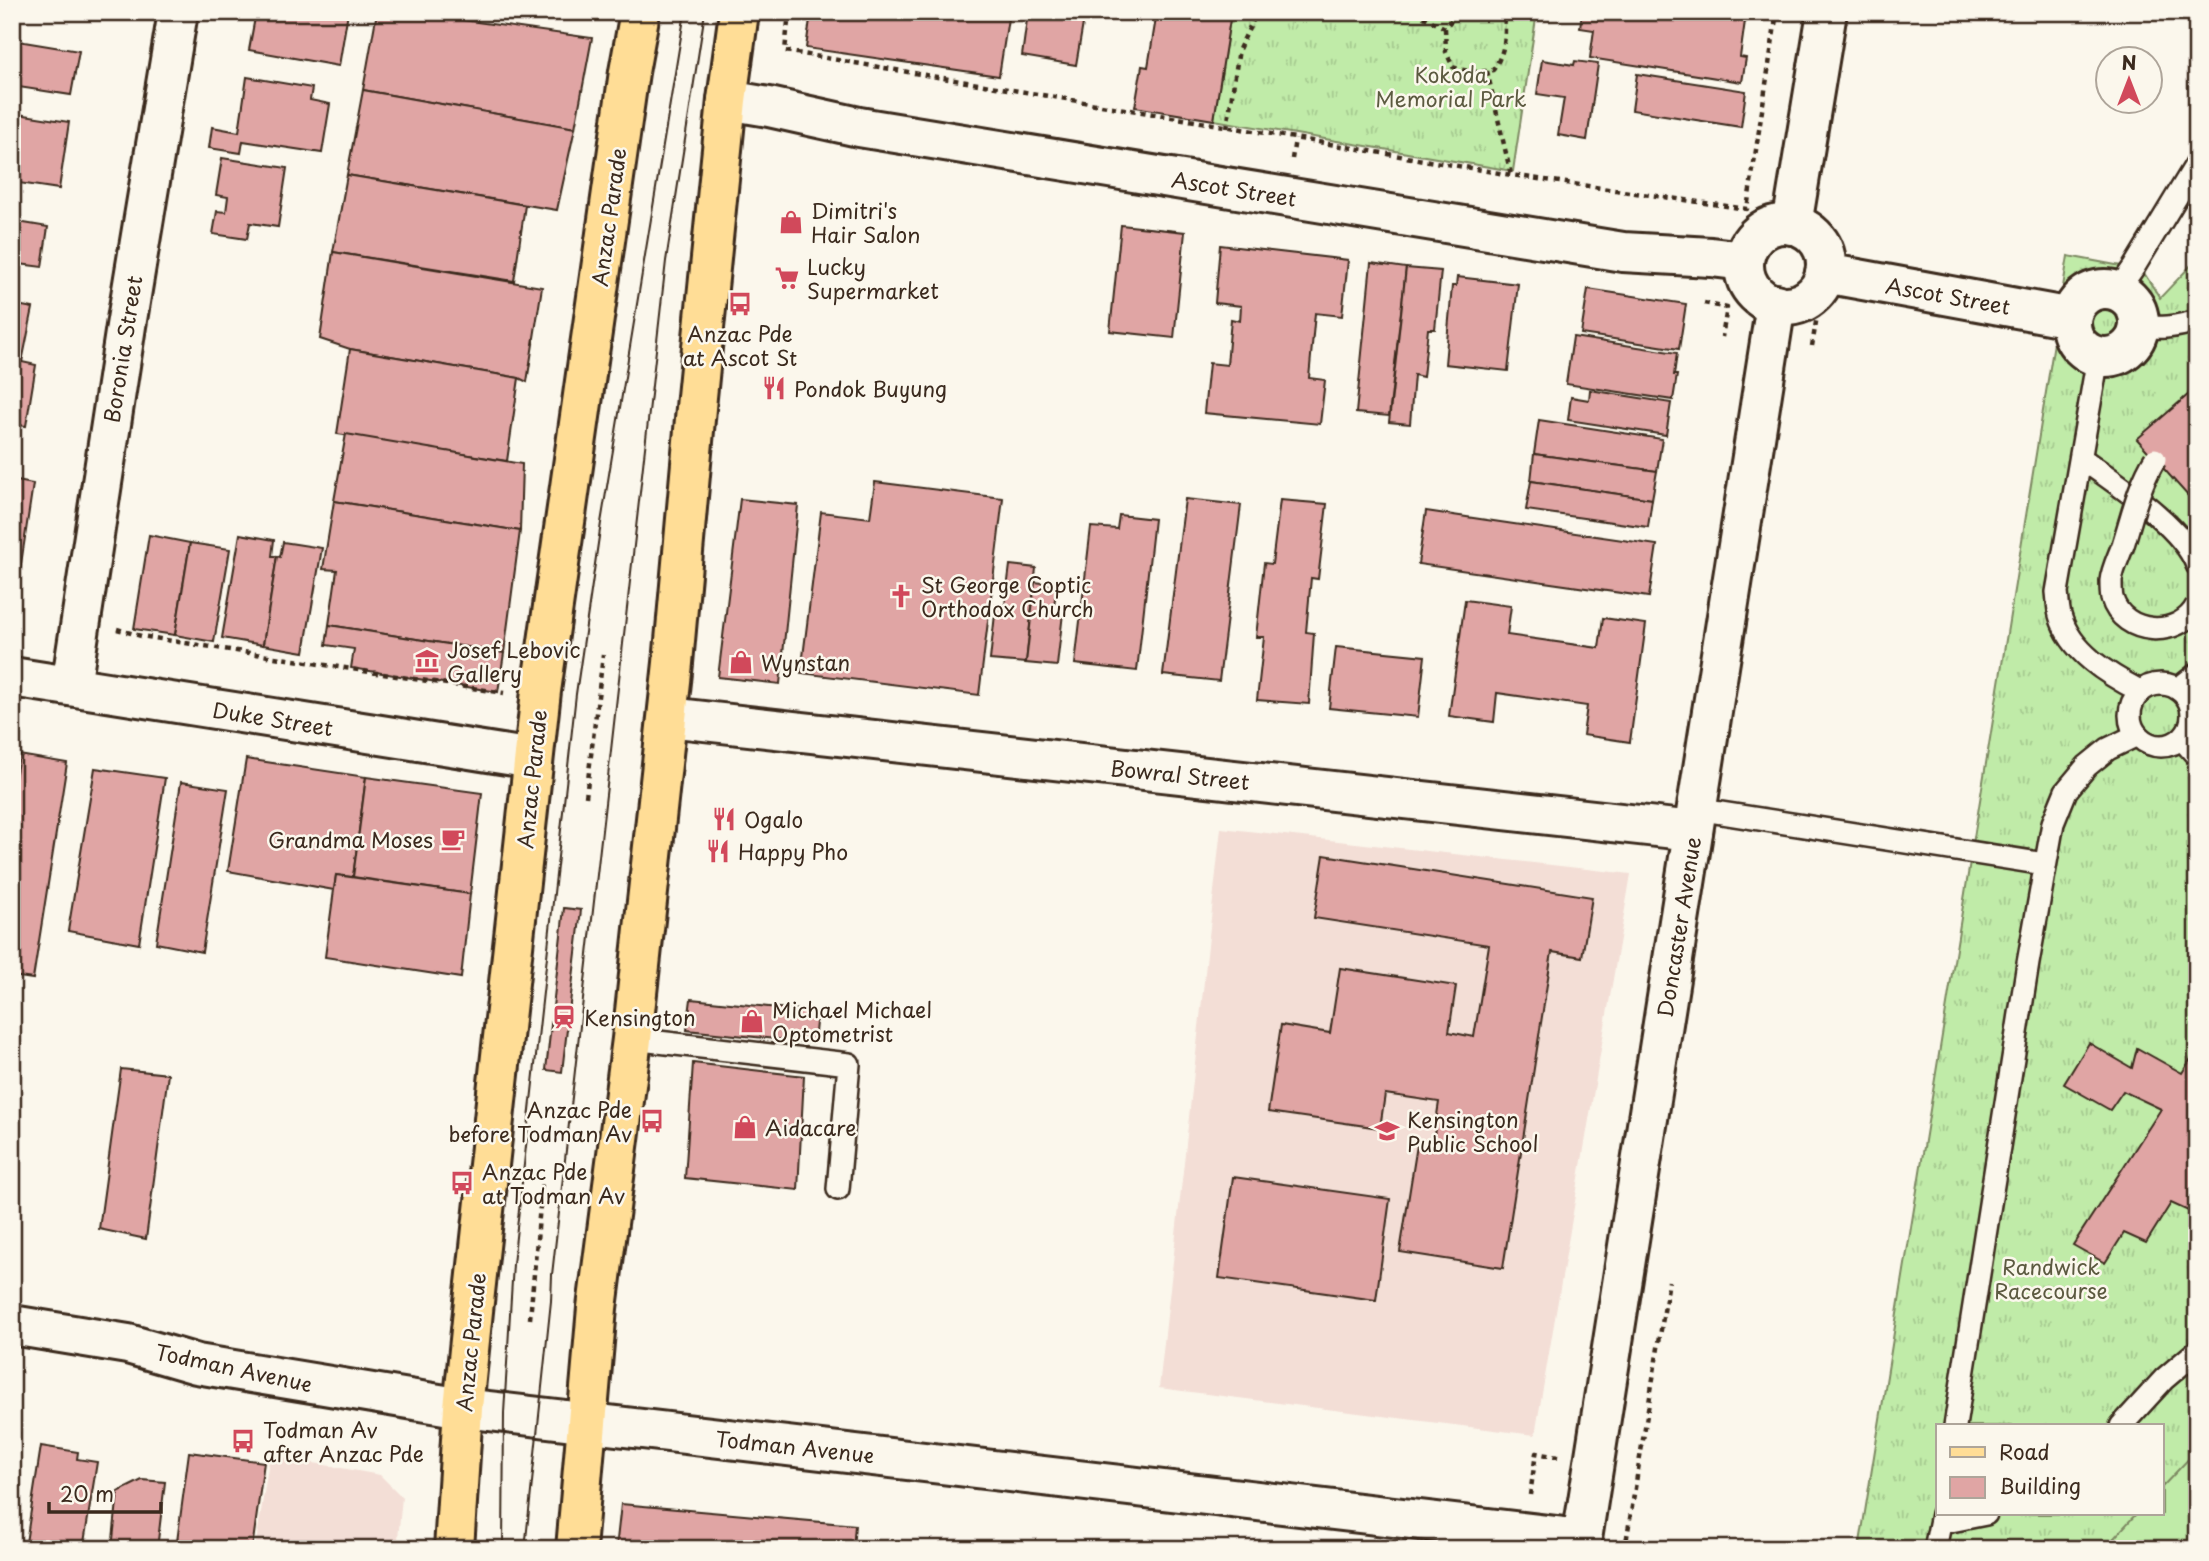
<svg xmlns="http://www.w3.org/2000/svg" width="2209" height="1561" font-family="'Playpen Sans',sans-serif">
	<defs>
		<pattern id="grass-tufts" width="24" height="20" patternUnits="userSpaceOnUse" patternTransform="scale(1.75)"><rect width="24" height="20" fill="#c0eba8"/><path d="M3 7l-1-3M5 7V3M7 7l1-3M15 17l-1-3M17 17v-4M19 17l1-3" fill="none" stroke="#a6ca90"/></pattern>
	</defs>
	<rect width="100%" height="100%" fill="#fbf7ec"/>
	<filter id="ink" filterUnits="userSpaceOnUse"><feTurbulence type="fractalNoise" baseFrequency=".0143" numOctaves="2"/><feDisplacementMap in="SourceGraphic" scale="14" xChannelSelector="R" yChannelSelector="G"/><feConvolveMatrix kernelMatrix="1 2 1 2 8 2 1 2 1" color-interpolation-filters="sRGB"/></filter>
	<g filter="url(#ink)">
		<!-- built -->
		<g fill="#f3ded6">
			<path d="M1221 828 1631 874 1535 1435 1159 1388Z"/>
			<path d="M270 1455 380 1475 402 1497 397 1549H255Z"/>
		</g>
		<!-- grass -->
		<g fill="url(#grass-tufts)" stroke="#7e8a63" stroke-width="2" fill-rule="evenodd">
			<path d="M1231 12H1537L1513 171 1214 120Z"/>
			<path d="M2068 256 2142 270 2160 298 2197 259V1549H1859ZM1938 1426H2162V1514H1938Z"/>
		</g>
		<!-- pitch -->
		<path fill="#c0eba8" stroke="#7e8a63" stroke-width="2" d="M2197 1450V1549H2104L2136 1514H2162V1487Z"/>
		<!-- building -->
		<g fill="#e0a5a4" stroke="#3b2a1e" stroke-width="2">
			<path d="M256 12H348L339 66 249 50Z"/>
			<path d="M377 12H406L592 38 575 128 363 90Z"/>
			<path d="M811 12H1009L999 76 806 48Z"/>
			<path d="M1028 12H1085L1076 65 1022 56Z"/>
			<path d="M1157 12 1231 13 1214 120 1135 107 1142 66 1148 67Z"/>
			<path d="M1582 12H1689L1745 21 1740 57 1746 58 1742 82 1590 58 1594 30 1580 28Z"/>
			<path d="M12 40 79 51 71 95 12 86Z"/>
			<path d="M1542 60 1574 65 1575 61 1598 64 1587 140 1558 135 1564 98 1537 94Z"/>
			<path d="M1637 74 1746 91 1741 127 1632 110Z"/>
			<path d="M247 77 312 88 310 100 330 104 322 153 243 141 241 153 209 148 212 127 239 132Z"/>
			<path d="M363 90 575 128 557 210 347 175Z"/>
			<path d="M12 113 69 122 59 189 12 182Z"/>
			<path d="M222 158 287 168 278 227 250 223 247 239 213 234 217 211 226 212 228 197 216 195Z"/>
			<path d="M347 175 525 205 514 281 333 252Z"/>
			<path d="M12 221 48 227 42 267 12 263Z"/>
			<path d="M1121 225 1185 232 1174 338 1110 331Z"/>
			<path d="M1220 245 1348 260 1342 316 1315 313 1309 378 1325 380 1320 424 1204 413 1209 363 1227 365 1231 319 1240 321 1241 306 1215 303Z"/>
			<path d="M333 252 542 287 527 382 519 378 350 349 320 339Z"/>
			<path d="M1371 263 1406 268 1389 416 1356 413Z"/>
			<path d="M1406 268 1441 271 1435 329H1428L1423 377 1414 375 1410 424 1389 422Z"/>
			<path d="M1457 277 1518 284 1508 371 1445 364 1452 286H1456Z"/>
			<path d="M1588 289 1686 304 1679 349 1581 334Z"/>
			<path d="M12 304 33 308 22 362 36 365 26 426 12 424Z"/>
			<path d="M1573 337 1677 353 1674 375H1677L1673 400 1566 384Z"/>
			<path d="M350 349 519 378 507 461 337 434Z"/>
			<path d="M2197 387V506L2137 439Z"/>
			<path d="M1590 390 1671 403 1666 435 1568 420 1571 397 1589 400Z"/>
			<path d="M1539 420 1662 439 1657 471 1534 454Z"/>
			<path d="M346 434 522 464 520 531 334 501Z"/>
			<path d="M1534 454 1657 471 1652 499 1531 481Z"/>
			<path d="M12 480 33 484 15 604H12Z"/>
			<path d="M1531 481 1652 499 1648 527 1526 510Z"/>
			<path d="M875 482 1003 498 979 695 801 673 821 512 870 518Z"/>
			<path d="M740 499 798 505 780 684 718 677Z"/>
			<path d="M1185 499 1241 505 1219 681 1163 675Z"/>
			<path d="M1280 500 1327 504 1318 579 1311 578 1306 632 1314 633 1309 704 1257 700 1264 637H1256L1264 563 1272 564Z"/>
			<path d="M334 501 520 531 504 653 329 625 337 570 323 569Z"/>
			<path d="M1426 511 1657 545 1649 597 1418 564Z"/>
			<path d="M1119 515 1154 519 1137 671 1075 664 1091 527 1117 529Z"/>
			<path d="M240 534 274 540 272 556H277L263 645 222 638Z"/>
			<path d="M149 535 190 543 175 635 134 629Z"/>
			<path d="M283 542 322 548 304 652 263 645 277 556 280 557Z"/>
			<path d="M190 543 230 549 214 642 175 635Z"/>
			<path d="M1010 565 1036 568 1026 663 990 660 996 605H1005Z"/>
			<path d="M1035 582 1057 585 1053 612 1063 613 1057 666 1026 663Z"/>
			<path d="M1465 600 1511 606 1507 635 1599 648 1603 618 1646 624 1630 742 1583 735 1587 706 1497 693 1494 722 1449 716Z"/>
			<path d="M329 625 504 653 498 692 351 668 354 649 326 645Z"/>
			<path d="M1336 647 1425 656 1418 717 1329 708Z"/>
			<path d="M19 755 67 763 33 979 12 976V797Z"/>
			<path d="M246 759 366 777 353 877 336 875 334 890 228 871Z"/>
			<path d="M95 768 165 778 139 944 68 931Z"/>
			<path d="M366 777 482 793 470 894 353 877Z"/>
			<path d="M181 782 228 789 202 952 156 943Z"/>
			<path d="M1324 855 1592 897 1582 957 1552 952 1503 1268 1400 1252 1417 1145 1432 1148 1439 1102 1385 1094 1380 1128 1268 1112 1281 1025 1330 1033 1340 968 1456 986 1449 1032 1474 1037 1489 945 1314 918Z"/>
			<path d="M336 875 470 894 461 978 325 957Z"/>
			<path d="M564 908 581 910 562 1072 546 1070Z"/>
			<path d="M691 999 817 1012 814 1043 687 1030Z"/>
			<path d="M2089 1043 2132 1068 2137 1048 2182 1073 2197 1049V1215L2171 1203 2146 1243 2124 1233 2105 1263 2073 1245 2161 1109 2123 1091 2110 1110 2064 1084Z"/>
			<path d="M693 1063 804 1076 798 1190 685 1178Z"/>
			<path d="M121 1069 168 1074 146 1239 99 1229Z"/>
			<path d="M1233 1177 1390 1199 1376 1300 1219 1278Z"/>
			<path d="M12 1432 19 1433 12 1474Z"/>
			<path d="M41 1446 78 1452 77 1459 97 1462 83 1549H25Z"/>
			<path d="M189 1452 264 1462 252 1549H176Z"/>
			<path d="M142 1480 165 1482 157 1549H112L118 1492Z"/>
			<path d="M621 1504 855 1525 853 1549H616Z"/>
			<path d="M316 1543 367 1549H315Z"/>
		</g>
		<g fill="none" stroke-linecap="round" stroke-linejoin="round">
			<!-- service casing -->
			<g stroke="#3b2a1e" stroke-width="26">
				<g id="service">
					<path d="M2117 291 2134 267 2197 163"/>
					<path d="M2139 326C2160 329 2176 327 2197 321"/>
					<path d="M2098 357 2057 592C2058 600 2058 608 2060 615 2070 652 2109 675 2140 691"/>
					<path d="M2081 458C2115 483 2182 525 2197 565"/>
					<circle cx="2161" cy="715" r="31"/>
					<path d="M2178 689 2197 674"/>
					<path d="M2182 739 2197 756"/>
					<path d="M1696 809 2045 864"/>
					<path d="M632 1039 849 1064 838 1189"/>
					<path d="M1955 1426 2028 963 2053 823 2066 791 2087 766 2108 749 2137 735"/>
					<path d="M2121 1426 2164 1379 2197 1351"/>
					<path d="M1941 1523 1986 1514"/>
					<path d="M1935 1549 1942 1514"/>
				</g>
			</g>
			<!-- minor casing -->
			<g stroke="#3b2a1e" stroke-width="44">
				<g id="minor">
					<path d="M727 100 769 107 859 127 1623 252 1711 257 1744 261"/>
					<path d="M1825 273 2071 318"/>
					<circle cx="2105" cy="323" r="34"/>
					<path d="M668 717 1693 831"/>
				</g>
			</g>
			<!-- tertiary casing -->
			<g stroke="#3b2a1e" stroke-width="44">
				<g id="tertiary">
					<path d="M12 677 533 759"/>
					<path d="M71 686 126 326 178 12"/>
				</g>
			</g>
			<!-- secondary casing -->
			<g stroke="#3b2a1e" stroke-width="44">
				<g id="secondary">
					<circle cx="1785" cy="265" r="41"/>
					<path d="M1792 225 1827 12"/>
					<path d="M12 1325 128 1344 197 1364 463 1408 1582 1539 1776 304"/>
				</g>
			</g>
			<!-- primary casing -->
			<g stroke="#3b2a1e" stroke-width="44">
				<g id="primary">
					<path d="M454 1549 463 1408 473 1311 541 691 629 72 640 12"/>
					<path d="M576 1549 597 1308 632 1039 673 663 697 397 727 100 739 12"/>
				</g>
			</g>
			<!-- path -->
			<g stroke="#3b2a1e" stroke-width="4.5" stroke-dasharray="5 5" stroke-linecap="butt">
				<path d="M789 12 785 51 1511 175 1747 209 1777 12"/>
				<path d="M1352 12H1363"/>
				<path d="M1414 12 1445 28 1458 12"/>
				<path d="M1445 28 1446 52 1453 67C1467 72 1478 73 1493 70 1506 51 1506 35 1504 12"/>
				<path d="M1487 71 1511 175"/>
				<path d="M1227 128 1239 49 1257 12"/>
				<path d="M1292 159 1295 139"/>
				<path d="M1704 303 1727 308 1722 337"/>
				<path d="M1812 346 1818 310"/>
				<path d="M117 629 141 636 504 693"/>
				<path d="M586 797 603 655"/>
				<path d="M530 1319 542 1183"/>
				<path d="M1530 1495 1536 1453 1558 1457"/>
				<path d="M1625 1549 1669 1281"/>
			</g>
			<!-- service -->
			<use href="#service" stroke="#fbf7ec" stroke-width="21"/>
			<!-- minor -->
			<use href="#minor" stroke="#fbf7ec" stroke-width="38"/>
			<!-- tertiary -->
			<use href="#tertiary" stroke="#fbf7ec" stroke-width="38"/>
			<!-- secondary -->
			<use href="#secondary" stroke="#fbf7ec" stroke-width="38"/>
			<!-- primary -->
			<use href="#primary" stroke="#ffdd96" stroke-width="38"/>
			<!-- tram -->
			<g stroke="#3b2a1e" stroke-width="2">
				<path d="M503 1549 504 1413 513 1264 576 694 601 523 685 12"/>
				<path d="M525 1549 551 1301 552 1275 666 261 705 12"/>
			</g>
			<!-- service-bridge casing -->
			<g stroke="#3b2a1e" stroke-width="26" stroke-linecap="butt">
				<path id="service-bridge" d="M2155 459C2139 484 2132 517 2123 545 2119 556 2112 570 2111 581 2111 586 2111 593 2112 598 2123 636 2180 639 2197 605"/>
			</g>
			<!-- service-bridge -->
			<use href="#service-bridge" stroke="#fbf7ec" stroke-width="21"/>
		</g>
	</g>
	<!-- icons -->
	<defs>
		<g id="shop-bare" transform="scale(1.89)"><path d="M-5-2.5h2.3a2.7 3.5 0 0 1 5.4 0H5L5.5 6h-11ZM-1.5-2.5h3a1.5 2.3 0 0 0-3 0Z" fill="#d1495b" stroke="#fbf7ec" stroke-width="2.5" paint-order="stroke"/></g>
		<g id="supermarket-bare" transform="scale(1.89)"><path d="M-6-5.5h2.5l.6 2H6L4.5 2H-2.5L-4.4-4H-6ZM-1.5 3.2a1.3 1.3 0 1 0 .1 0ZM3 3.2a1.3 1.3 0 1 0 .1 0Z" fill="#d1495b" stroke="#fbf7ec" stroke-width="2.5" paint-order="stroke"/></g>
		<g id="bus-bare" transform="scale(1.89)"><path d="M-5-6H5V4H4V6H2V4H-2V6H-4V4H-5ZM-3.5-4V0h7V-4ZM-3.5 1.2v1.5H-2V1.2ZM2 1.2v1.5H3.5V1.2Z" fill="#d1495b" stroke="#fbf7ec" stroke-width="2.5" paint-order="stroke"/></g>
		<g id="restaurant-bare" transform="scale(1.89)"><path d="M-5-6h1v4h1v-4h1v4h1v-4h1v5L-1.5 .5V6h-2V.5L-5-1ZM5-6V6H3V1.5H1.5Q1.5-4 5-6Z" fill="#d1495b" stroke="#fbf7ec" stroke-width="2.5" paint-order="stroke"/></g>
		<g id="church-bare" transform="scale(1.89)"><path d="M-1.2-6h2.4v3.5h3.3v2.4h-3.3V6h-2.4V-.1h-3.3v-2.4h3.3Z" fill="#d1495b" stroke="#fbf7ec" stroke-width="2.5" paint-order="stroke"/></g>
		<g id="museum-bare" transform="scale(1.89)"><path d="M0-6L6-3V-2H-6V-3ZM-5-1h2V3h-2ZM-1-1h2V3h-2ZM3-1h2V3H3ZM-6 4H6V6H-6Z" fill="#d1495b" stroke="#fbf7ec" stroke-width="2.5" paint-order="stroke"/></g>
		<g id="cafe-bare" transform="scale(1.89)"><path d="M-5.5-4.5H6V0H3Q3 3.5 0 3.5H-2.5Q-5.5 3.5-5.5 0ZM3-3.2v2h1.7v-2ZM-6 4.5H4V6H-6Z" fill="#d1495b" stroke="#fbf7ec" stroke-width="2.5" paint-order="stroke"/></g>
		<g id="station-bare" transform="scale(1.89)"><path d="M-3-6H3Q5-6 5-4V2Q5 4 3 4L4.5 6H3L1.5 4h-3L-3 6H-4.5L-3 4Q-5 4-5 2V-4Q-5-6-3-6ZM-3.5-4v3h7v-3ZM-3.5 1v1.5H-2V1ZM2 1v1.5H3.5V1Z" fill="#d1495b" stroke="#fbf7ec" stroke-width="2.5" paint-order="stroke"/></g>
		<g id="school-bare" transform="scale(1.89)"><path d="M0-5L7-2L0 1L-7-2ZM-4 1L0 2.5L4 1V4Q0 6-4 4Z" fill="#d1495b" stroke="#fbf7ec" stroke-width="2.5" paint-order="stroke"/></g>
	</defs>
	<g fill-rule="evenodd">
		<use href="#shop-bare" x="791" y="222"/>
		<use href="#supermarket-bare" x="787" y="278"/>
		<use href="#bus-bare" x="740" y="304"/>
		<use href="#restaurant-bare" x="774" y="388"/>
		<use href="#church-bare" x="901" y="596"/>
		<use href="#museum-bare" x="427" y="661"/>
		<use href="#shop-bare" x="741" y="662"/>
		<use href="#restaurant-bare" x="724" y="819"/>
		<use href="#cafe-bare" x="453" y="839"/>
		<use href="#restaurant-bare" x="718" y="851"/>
		<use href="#station-bare" x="564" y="1017"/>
		<use href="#shop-bare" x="752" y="1021"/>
		<use href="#bus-bare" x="652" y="1121"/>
		<use href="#shop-bare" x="745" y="1127"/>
		<use href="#school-bare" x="1387" y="1131"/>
		<use href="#bus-bare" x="462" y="1183"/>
		<use href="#bus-bare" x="243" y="1441"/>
	</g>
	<g text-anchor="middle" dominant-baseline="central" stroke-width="5" stroke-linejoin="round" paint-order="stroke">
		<!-- park labels -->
		<g font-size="21" fill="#5c5a40" stroke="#fbf7ec">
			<text x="1451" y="74">Kokoda<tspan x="1451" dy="24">Memorial Park</tspan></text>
			<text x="2051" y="1266">Randwick<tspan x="2051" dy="24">Racecourse</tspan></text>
		</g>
		<!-- street labels -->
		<g font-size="21" fill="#3b2a1e" stroke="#fbf7ec">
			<text transform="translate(1234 188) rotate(9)">Ascot Street</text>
			<text transform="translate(608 217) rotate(-82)">Anzac Parade</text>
			<text transform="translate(1948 295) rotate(10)">Ascot Street</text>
			<text transform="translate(122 349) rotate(-81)">Boronia Street</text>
			<text transform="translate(273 718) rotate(9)">Duke Street</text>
			<text transform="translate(1180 774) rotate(6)">Bowral Street</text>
			<text transform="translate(531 779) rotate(-84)">Anzac Parade</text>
			<text transform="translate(1678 927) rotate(-81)">Doncaster Avenue</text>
			<text transform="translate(470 1342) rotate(-84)">Anzac Parade</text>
			<text transform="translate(234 1367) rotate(12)">Todman Avenue</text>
			<text transform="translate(795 1446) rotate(6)">Todman Avenue</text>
		</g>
		<!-- poi labels -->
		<g font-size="21" fill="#3b2a1e" stroke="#fbf7ec" text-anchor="start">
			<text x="811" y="210">Dimitri's<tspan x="811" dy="24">Hair Salon</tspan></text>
			<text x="807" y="266">Lucky<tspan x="807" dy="24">Supermarket</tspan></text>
			<text x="740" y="333" text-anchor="middle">Anzac Pde<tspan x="740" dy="24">at Ascot St</tspan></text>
			<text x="794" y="388">Pondok Buyung</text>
			<text x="921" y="584">St George Coptic<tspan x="921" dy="24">Orthodox Church</tspan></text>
			<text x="447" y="649">Josef Lebovic<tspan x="447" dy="24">Gallery</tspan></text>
			<text x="761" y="662">Wynstan</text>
			<text x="744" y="819">Ogalo</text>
			<text x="433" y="839" text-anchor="end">Grandma Moses</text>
			<text x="738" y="851">Happy Pho</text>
			<text x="772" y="1009">Michael Michael<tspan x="772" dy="24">Optometrist</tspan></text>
			<text x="584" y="1017">Kensington</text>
			<text x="632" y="1109" text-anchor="end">Anzac Pde<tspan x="632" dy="24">before Todman Av</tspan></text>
			<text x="1407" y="1119">Kensington<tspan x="1407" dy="24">Public School</tspan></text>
			<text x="765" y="1127">Aidacare</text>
			<text x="482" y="1171">Anzac Pde<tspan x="482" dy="24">at Todman Av</tspan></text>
			<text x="263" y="1429">Todman Av<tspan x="263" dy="24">after Anzac Pde</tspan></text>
		</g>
	</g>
	<!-- margin -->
	<rect width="2209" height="1561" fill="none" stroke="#fbf7ec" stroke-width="42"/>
	<rect x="21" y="21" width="2167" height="1519" fill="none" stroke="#3b2a1e" stroke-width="2.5" filter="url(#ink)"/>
	<!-- legend -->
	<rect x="1936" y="1424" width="228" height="91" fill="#fbf7ec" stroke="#aea59a" stroke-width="2"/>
	<rect x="1950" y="1447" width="35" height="10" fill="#ffdd96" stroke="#aea59a" stroke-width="2"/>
	<text x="1999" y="1460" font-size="21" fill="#3b2a1e">Road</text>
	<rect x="1950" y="1477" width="35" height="21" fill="#e0a5a4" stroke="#aea59a" stroke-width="2"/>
	<text x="1999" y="1494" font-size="21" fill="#3b2a1e">Building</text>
	<!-- north arrow -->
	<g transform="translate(2129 80)"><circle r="33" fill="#fbf7ec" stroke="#aea59a" stroke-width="2"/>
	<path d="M0-5L12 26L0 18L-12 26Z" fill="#d1495b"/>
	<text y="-10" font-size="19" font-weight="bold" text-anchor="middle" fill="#3b2a1e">N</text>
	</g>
	<!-- scale -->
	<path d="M49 1502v10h112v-10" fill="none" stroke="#3b2a1e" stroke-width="3.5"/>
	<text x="60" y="1502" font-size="21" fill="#3b2a1e" stroke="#fbf7ec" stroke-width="5" paint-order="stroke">20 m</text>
</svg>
